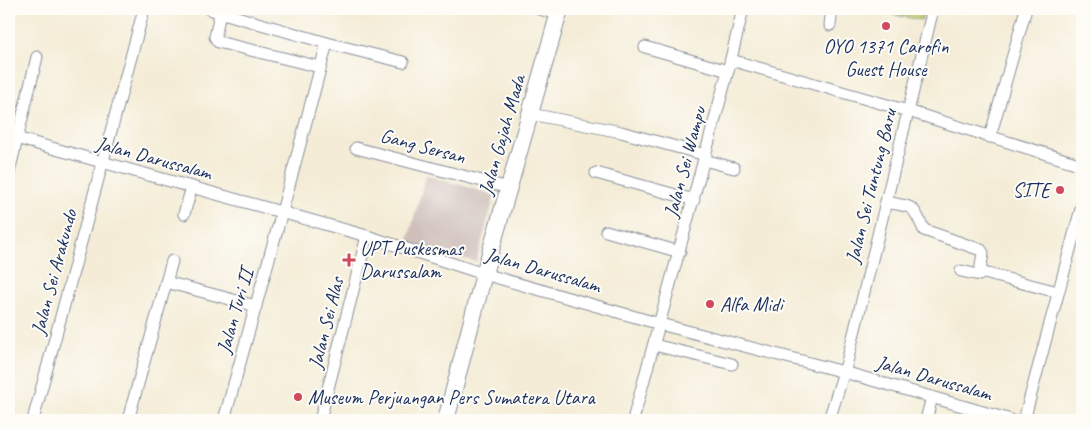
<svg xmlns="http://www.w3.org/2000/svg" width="1091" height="429" font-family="Caveat,sans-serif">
	<rect width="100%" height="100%" fill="#fdfcf7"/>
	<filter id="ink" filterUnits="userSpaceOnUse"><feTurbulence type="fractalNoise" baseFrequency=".02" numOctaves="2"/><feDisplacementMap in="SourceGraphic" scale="10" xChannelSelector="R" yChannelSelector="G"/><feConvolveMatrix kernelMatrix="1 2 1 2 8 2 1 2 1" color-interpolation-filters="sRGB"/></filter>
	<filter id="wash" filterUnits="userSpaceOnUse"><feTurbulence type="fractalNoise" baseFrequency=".0096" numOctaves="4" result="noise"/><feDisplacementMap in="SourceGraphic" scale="20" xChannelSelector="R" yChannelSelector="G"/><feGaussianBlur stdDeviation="1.12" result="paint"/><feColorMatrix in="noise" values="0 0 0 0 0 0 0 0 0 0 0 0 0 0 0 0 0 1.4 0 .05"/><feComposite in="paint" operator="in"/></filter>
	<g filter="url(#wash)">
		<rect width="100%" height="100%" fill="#f4ecd6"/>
		<!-- industrial -->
		<path fill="#cfc0bb" d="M426 175 495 195 476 262 407 243Z"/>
		<!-- green -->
		<path fill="#bfd174" stroke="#6d8069" d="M865 9H924L921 20Z"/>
	</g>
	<g filter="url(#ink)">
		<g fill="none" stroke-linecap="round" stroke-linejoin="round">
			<!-- street casing -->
			<g stroke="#888e9a" stroke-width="13">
				<g id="street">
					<path d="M209 9 327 43 403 62"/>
					<path d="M539 9 558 14"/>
					<path d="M220 13 215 37 218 42 320 67"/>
					<path d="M830 25 832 9"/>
					<path d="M645 47 728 71"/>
					<path d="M731 60 908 111 1082 165"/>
					<path d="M531 114 621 132 706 155"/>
					<path d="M9 136 367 236 484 274 660 324 844 372 1011 420"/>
					<path d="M990 137 1026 9"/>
					<path d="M356 148 509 188"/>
					<path d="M704 160 734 168"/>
					<path d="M9 172 37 57"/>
					<path d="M596 173 694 200"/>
					<path d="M886 202C914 208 912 203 924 230L981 250 983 253 980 272"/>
					<path d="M184 214 192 187"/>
					<path d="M606 231 680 252"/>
					<path d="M961 271 979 275 980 272 1058 292"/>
					<path d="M166 282 256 306"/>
					<path d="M654 345 732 364"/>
					<path d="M33 420 144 9"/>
					<path d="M128 420 172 261"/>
					<path d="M224 420 282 212 327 43"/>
					<path d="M320 420 367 236"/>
					<path d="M633 420 728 71 743 9"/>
					<path d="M829 420 847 362 933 9"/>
					<path d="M926 420 932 397"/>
					<path d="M1024 420 1082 205"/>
				</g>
			</g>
			<!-- secondary casing -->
			<g stroke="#888e9a" stroke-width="18">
				<path id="secondary" d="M446 420 484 274 560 9"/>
			</g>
			<!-- street -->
			<use href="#street" stroke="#fff" stroke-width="11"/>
			<!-- secondary -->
			<use href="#secondary" stroke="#fff" stroke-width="16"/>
		</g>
	</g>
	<!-- markers -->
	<g fill="#d1495b" stroke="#fdfcf7" stroke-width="2">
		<circle cx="886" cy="26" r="5"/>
		<circle cx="1060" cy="190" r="5"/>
		<path d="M346.5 252.5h5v5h5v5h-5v5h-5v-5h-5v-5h5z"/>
		<circle cx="710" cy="304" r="5"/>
		<circle cx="298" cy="397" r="5"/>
	</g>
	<g text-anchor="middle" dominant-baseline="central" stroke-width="4" stroke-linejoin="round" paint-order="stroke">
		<!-- poi labels -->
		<g font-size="20" fill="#1b2f5e" stroke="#fdfcf7" text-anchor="start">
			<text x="886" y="46" text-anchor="middle">OYO 1371 Carofin<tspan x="886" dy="23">Guest House</tspan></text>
			<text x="1050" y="190" text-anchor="end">SITE</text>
			<text x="360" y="248">UPT Puskesmas<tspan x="360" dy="23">Darussalam</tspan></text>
			<text x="720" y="304">Alfa Midi</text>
			<text x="308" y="397">Museum Perjuangan Pers Sumatera Utara</text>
		</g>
		<!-- street labels -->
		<g font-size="20" fill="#1b2f5e" stroke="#fdfcf7">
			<text transform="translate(502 135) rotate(-74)">Jalan Gajah Mada</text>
			<text transform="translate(423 146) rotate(15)">Gang Sersan</text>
			<text transform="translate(154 158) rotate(15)">Jalan Darussalam</text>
			<text transform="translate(685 162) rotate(-75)">Jalan Sei Wampu</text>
			<text transform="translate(871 186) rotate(-76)">Jalan Sei Tuntung Baru</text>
			<text transform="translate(543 270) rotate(16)">Jalan Darussalam</text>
			<text transform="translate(54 272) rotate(-75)">Jalan Sei Arakundo</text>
			<text transform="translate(235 311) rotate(-74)">Jalan Turi II</text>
			<text transform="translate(326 323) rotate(-76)">Jalan Sei Alas</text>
			<text transform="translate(934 378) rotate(16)">Jalan Darussalam</text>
		</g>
	</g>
	<!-- margin -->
	<rect width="1091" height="429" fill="none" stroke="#fdfcf7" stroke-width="30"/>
</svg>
